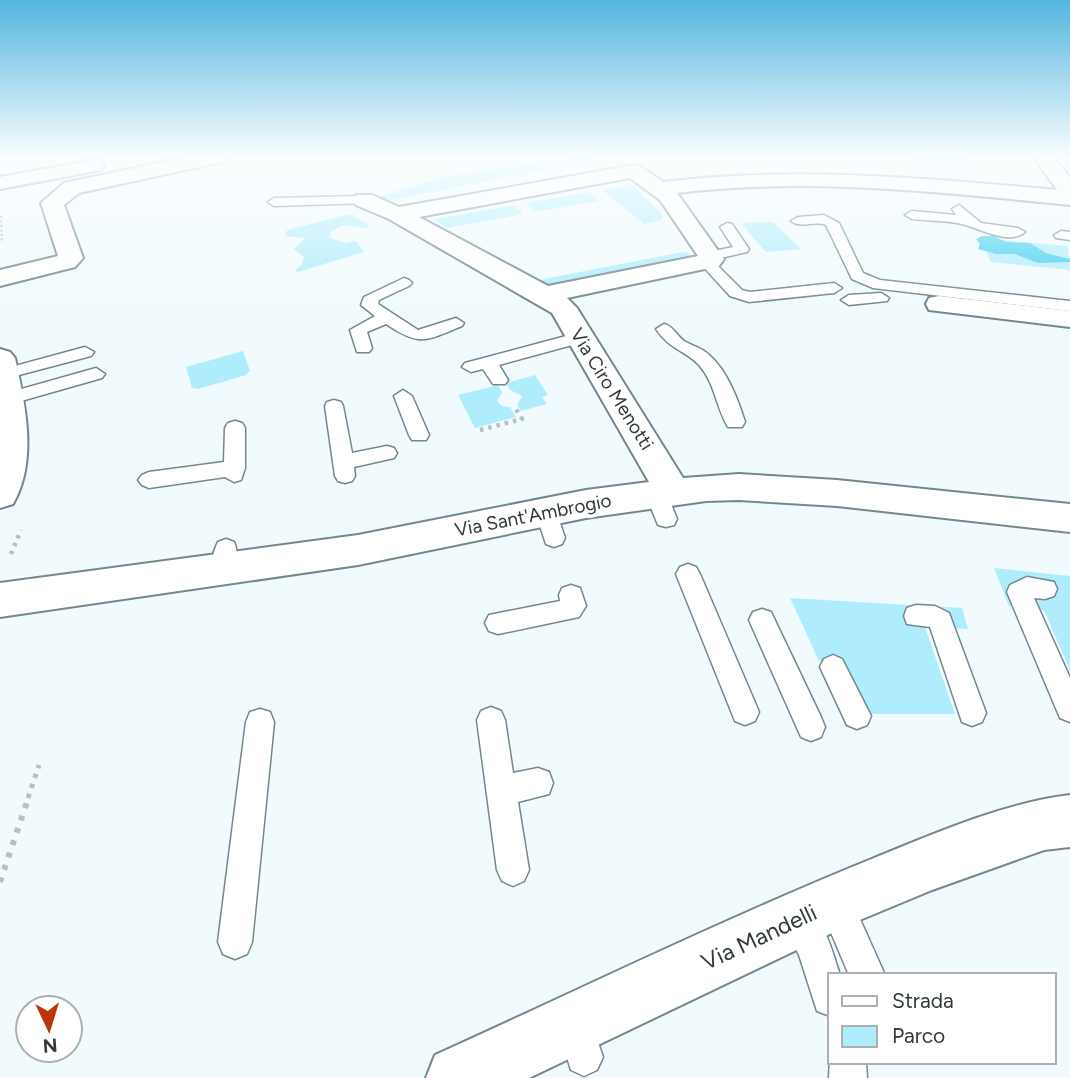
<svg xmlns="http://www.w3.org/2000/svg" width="1070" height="1078" font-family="Figtree,sans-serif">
	<rect width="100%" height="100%" fill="#f1fbfd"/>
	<!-- green -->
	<g fill="#b0edfc">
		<path d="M582 156 602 158 382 202 371 199 446 176Z"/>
		<path d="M913 156H966L971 166 949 165 950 168 916 165Z"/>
		<path d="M633 185 663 216 662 220 644 224 602 190Z"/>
		<path d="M589 192 599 201 535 212 526 203Z"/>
		<path d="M515 205 523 214 447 228 434 219Z"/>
		<path d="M350 214 370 226 367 228 344 225 331 231 329 237 344 243 356 241 364 252 298 272 295 270 302 265 304 257 294 249 305 238 285 236 287 230Z"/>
		<path d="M773 222 801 249 766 252 741 223Z"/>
		<path d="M980 238 1068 246 1070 270 991 262Z"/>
		<path d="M682 252 689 253V256L546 286 539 280Z"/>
		<path d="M243 351 250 371 246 375 198 389 192 388 186 367Z"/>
		<path d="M535 375 548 395 542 397 547 404 521 411 517 405 522 396 510 390 506 383Z"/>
		<path d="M498 385 502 392 497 401 502 406 510 407 516 417 475 428 458 395Z"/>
		<path d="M994 568 1070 576V670L1044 610 1009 606Z"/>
		<path d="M790 598 962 608 968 629 925 627 955 714H865L843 660 819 661Z"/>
	</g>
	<!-- forest -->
	<path fill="#41d0ee" d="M982 236H993L1007 242 1030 243 1046 253 1070 259V262L1038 263 1015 254H996L978 249 980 244 976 239Z"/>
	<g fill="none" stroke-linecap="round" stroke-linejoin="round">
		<!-- service casing -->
		<g stroke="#73888d" stroke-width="3">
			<g id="service">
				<path d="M364 196 370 200 369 203 274 206 268 202 274 198Z"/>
				<path d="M959 205 981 223 1018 228 1025 232C1009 246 979 228 962 224 946 220 928 221 912 219L905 215 912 211 956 215 952 209Z"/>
				<path d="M824 215 839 223 863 273 880 280 1070 301V311L873 288 852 279 826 225C815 220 801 229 791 221L798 217Z"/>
				<path d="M727 223 732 224 749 249 747 252 712 260 742 290 750 292 834 283 842 288 834 293 749 302 730 296 699 262 703 258 704 253 733 247 720 227Z"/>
				<path d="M1061 231 1070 232V240L1056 238 1054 235Z"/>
				<path d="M404 278 409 280 412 283 409 286 379 300 378 304 418 330 456 318 464 323 462 326C425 341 421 347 386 324L367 332 372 348 369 352H357L350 330 375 316 361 305 364 297Z"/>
				<path d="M881 293 889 298 887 301 849 305 841 300 849 295Z"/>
				<path d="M664 324C673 326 677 336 684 341 691 345 698 347 704 351 725 365 738 399 745 422L742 427H728C716 407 715 383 699 365 685 350 670 350 656 329Z"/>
				<path d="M581 332 589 337 587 341 499 365 508 380 505 384H493L483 369 471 372 462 367 465 363Z"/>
				<path d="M85 347 94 352 91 356 0 380V370Z"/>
				<path d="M96 368 105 374 102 378 7 405 0 403V395Z"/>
				<path d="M403 390 412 396 429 435 426 440H412L409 435 394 396Z"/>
				<path d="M334 400 341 402 343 406 352 453 387 446 394 448 397 453 394 458 354 467 355 476 352 481 345 483 338 481 335 476 325 406 327 402Z"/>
				<path d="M235 421 242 423 245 428V468L241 480 234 482 225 477 149 488 142 485 138 480 142 475 149 472 224 462 225 428 228 423Z"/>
				<path d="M656 485 664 487 677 519 674 525 666 527 658 525 645 493 648 487Z"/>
				<path d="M546 503 554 505 565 538 562 544 554 547 546 544 535 511 538 505Z"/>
				<path d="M226 539 234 542C239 552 236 566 231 576L223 579 215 576C209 566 213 552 218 542Z"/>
				<path d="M688 564 696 567 700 574 759 712 755 721 745 725 735 721 676 574 680 567Z"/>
				<path d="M1027 577 1054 582 1057 589 1054 596 1045 599 1034 598 1070 678V722L1060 718 1007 592 1010 585Z"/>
				<path d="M571 585 580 588 586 606 579 617 498 634 489 631 485 623 489 615 560 601 559 595 562 588Z"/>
				<path d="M916 605 935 606 949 613 986 713 982 722 972 726 962 722 930 627 907 624 904 616 907 608Z"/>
				<path d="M762 609 771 612 821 717 825 727 821 737 811 741 801 737 749 620 753 612Z"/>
				<path d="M833 655 842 659 871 716 867 725 857 729 847 725 820 667 824 659Z"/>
				<path d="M491 707 501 711 505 720 513 773 538 768 549 772 553 783 549 794 518 802 529 870 524 881 513 886 502 881 497 870 477 720 481 711Z"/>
				<path d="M260 709 270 712 274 722 252 942 247 954 235 959 223 954 218 942 246 722 250 712Z"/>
				<path d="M835 885 847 890 885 975H849L818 902 823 890Z"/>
				<path d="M798 902C823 913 832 950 840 975H830V1016L817 1011 799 955 781 919 786 907Z"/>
				<path d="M574 1005 587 1010 603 1057 597 1070 584 1076 571 1070 556 1023 561 1010Z"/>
				<path d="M830 1057V1062H866L867 1078H829Z"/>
			</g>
		</g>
		<!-- minor casing -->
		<g stroke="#73888d" stroke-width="4">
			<g id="minor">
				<path d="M192 156H232L222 162 79 193 64 205 83 258 75 267 0 286V270L58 256 41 203 64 183Z"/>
				<path d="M1033 156H1053L1070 178V205C939 192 808 177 677 193L724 259 719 266 567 298 577 308 683 478 739 474 837 480 1070 504V532L837 506 739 500 706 501 586 518 358 565 0 617V583L358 535 586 490 649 482 552 313 389 219 356 205 353 200 356 195H372L399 207 634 165 641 167 663 182C795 166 925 178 1057 190ZM630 178 660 200 698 256 548 286 419 217Z"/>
				<path d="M94 160 101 162 104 166 101 170 0 189V177Z"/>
				<path d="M939 296 1070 311V327L929 310 926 304 929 298Z"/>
				<path d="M0 349 10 352 15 358C25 404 38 461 13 504L0 508Z"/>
				<path d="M1070 795V847L1044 850 932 890 855 922 529 1078H426L435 1055C581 989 726 918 874 858 933 834 1007 802 1070 795Z"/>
			</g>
		</g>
		<!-- path-far3 -->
		<path stroke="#b6c0c2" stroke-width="2.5" stroke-dasharray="2 2.5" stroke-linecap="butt" d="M1 216 2 242"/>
		<!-- path-far2 -->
		<g stroke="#b6c0c2" stroke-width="4.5" stroke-dasharray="3.5 5" stroke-linecap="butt">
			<path d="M480 430 522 419 514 406"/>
			<path d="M11 554 21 530"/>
		</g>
		<!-- path-far1 -->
		<path stroke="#b6c0c2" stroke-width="5" stroke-dasharray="4.5 6" stroke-linecap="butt" d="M28 798 39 765"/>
		<!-- path -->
		<path stroke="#b6c0c2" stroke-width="6" stroke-dasharray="5 8" stroke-linecap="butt" d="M0 882 29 796"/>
		<!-- service -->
		<use href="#service" fill="#fff" fill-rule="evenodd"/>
		<!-- minor -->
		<use href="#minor" fill="#fff" fill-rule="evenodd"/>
	</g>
	<!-- sky -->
	<linearGradient id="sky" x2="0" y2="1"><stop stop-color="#53b5e0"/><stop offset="0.51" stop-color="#f9fdfe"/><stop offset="1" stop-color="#f9fdfe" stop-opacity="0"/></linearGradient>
	<rect width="1070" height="307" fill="url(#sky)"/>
	<g text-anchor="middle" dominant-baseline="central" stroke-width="7" stroke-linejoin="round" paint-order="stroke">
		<!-- street labels -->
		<g font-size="19" fill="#30393b" stroke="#fff">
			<text transform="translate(612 389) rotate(58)">Via Ciro Menotti</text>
			<text transform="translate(533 515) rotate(-11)">Via Sant'Ambrogio</text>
		</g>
		<!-- near-street labels -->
		<g font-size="23" fill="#30393b" stroke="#fff">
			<text transform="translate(759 937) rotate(-25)">Via Mandelli</text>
		</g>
	</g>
	<!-- legend -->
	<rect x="828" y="973" width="228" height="91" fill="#ffffff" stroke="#acb0b1" stroke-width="2"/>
	<rect x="842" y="996" width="35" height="10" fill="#ffffff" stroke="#acb0b1" stroke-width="2"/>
	<text x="892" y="1008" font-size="21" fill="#30393b">Strada</text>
	<rect x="842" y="1026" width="35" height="21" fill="#b0edfc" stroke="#acb0b1" stroke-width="2"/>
	<text x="892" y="1043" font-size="21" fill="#30393b">Parco</text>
	<!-- north arrow -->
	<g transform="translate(49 1029) rotate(176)"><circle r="33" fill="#ffffff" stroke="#acb0b1" stroke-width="2"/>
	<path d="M0-5L12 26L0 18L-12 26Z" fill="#bd330a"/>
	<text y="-10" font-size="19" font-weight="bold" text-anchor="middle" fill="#30393b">N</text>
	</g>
</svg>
